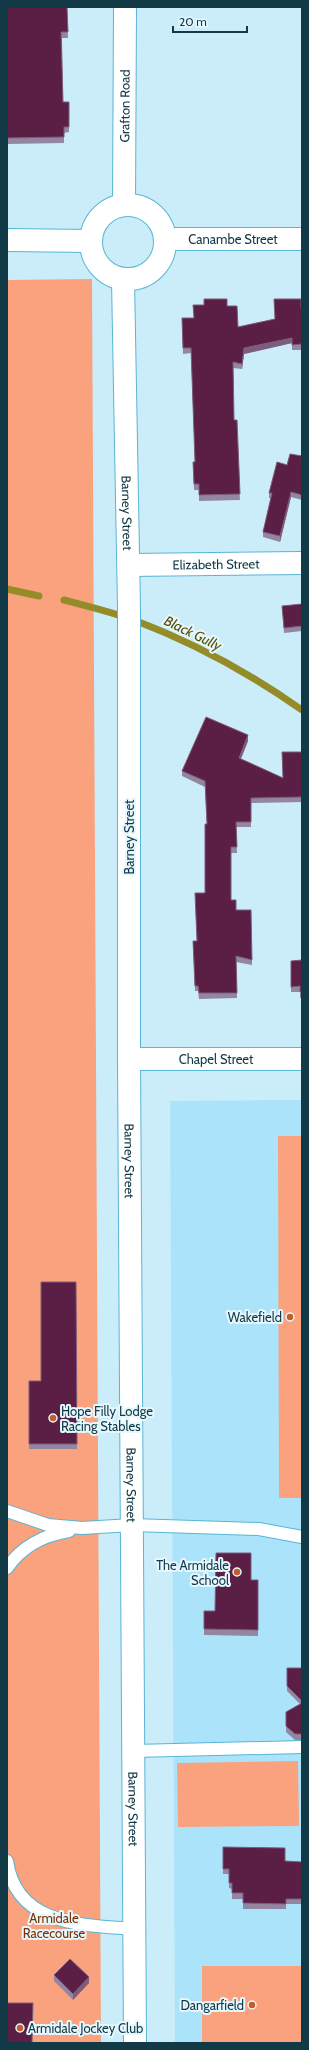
<svg xmlns="http://www.w3.org/2000/svg" width="309" height="2050" font-family="Cabin,sans-serif">
	<rect width="100%" height="100%" fill="#cbedfa"/>
	<!-- built -->
	<path fill="#abe4fa" d="M302 1100V2043H175L170 1101Z"/>
	<!-- green -->
	<g fill="#f9a27d">
		<path d="M92 279 101 2043H7V280Z"/>
		<path d="M278 1136H302V1498H279Z"/>
		<path d="M298 1761 299 1826 178 1827 177 1763Z"/>
		<rect x="202" y="1966" width="100" height="77"/>
	</g>
	<g fill="none" stroke-linecap="round" stroke-linejoin="round">
		<!-- stream -->
		<g stroke="#948b29" stroke-width="7">
			<path d="M7 589 39 596"/>
			<path d="M64 600C87 606 111 612 134 620 192 642 251 674 302 710"/>
		</g>
		<!-- lane casing -->
		<g stroke="#58b5d5" stroke-width="14">
			<g id="lane">
				<path d="M7 1511 48 1525 82 1528 132 1525 259 1529 302 1537"/>
				<path d="M7 1568C21 1547 44 1535 69 1531"/>
				<path d="M133 1751 302 1747"/>
				<path d="M7 1861C16 1926 84 1925 134 1929"/>
			</g>
		</g>
		<!-- street casing -->
		<g stroke="#58b5d5" stroke-width="24">
			<g id="street">
				<path id="s1" d="M129 565 302 563"/>
				<path id="s2" d="M129 1059H302"/>
			</g>
		</g>
		<!-- secondary casing -->
		<g stroke="#58b5d5" stroke-width="24">
			<g id="secondary">
				<path id="s3" d="M165 239H302"/>
				<path d="M7 240 91 241"/>
			</g>
		</g>
		<!-- primary casing -->
		<g stroke="#58b5d5" stroke-width="24">
			<g id="primary">
				<path id="s4" d="M124 205 125 7"/>
				<circle cx="128" cy="242" r="37"/>
				<path id="s5" d="M123 279 129 608V1059L135 2043"/>
			</g>
		</g>
		<!-- lane -->
		<use href="#lane" stroke="#fff" stroke-width="12"/>
		<!-- street -->
		<use href="#street" stroke="#fff" stroke-width="22"/>
		<!-- secondary -->
		<use href="#secondary" stroke="#fff" stroke-width="22"/>
		<!-- primary -->
		<use href="#primary" stroke="#fff" stroke-width="22"/>
	</g>
	<!-- wall -->
	<g fill="#9386a0">
		<path d="M7 7H67L68 38H62L63 102H69V132L64 133V143L7 144Z"/>
		<path d="M227 306 238 327 275 319 302 308V350H292V343L244 354 242 369 233 368 234 420 240 500 199 501V490H194L193 462H195L191 353 183 354 182 318H193Z"/>
		<path d="M302 456V500L291 497 280 542 263 537V532L271 498H269V493L287 465Z"/>
		<path d="M302 604V631L284 633 282 606Z"/>
		<path d="M248 741 241 759 283 778 302 752V802L251 803V827H236L237 853H231V900L236 910 252 960V965L236 962 237 998 199 999 198 991H195L193 941H197L205 893 207 824 205 787 182 776V771Z"/>
		<path d="M302 960V998H300V992H291V961Z"/>
		<path d="M76 1282 77 1449H29V1381H41Z"/>
		<path d="M251 1580H258V1636L204 1635V1611H215Z"/>
		<path d="M287 1668H302V1740H295L286 1732V1712L300 1704 287 1691Z"/>
		<path d="M223 1847 285 1861 302 1862V1904H286V1909H243V1899H232V1889L229 1888V1874H223Z"/>
		<path d="M54 1975 89 1983 73 2000 54 1981Z"/>
	</g>
	<!-- shaded-wall -->
	<g fill="#7d5d7c">
		<path d="M292 338V343L244 354 242 369V364L244 348Z"/>
		<path d="M291 492V497L280 542V536Z"/>
		<path d="M248 735V741L239 763V758Z"/>
		<path d="M89 1977V1983L73 2000V1994Z"/>
	</g>
	<!-- building -->
	<g fill="#5b1f46" stroke="#7d5d7c">
		<path d="M7 7H67L68 32H61L63 102H69V127H64V137L7 138Z"/>
		<path d="M204 299H227V306H237L238 327 275 319 274 299H301V308H302V344L292 345V338L244 348 242 364 233 362 234 420H237L240 494 199 495V484H194L193 462H195L191 348H183L182 318H194L193 305H204Z"/>
		<path d="M290 454 302 456V495L291 492 280 536 263 532 272 493H269L277 462 287 465Z"/>
		<path d="M302 604V626L284 628 282 606Z"/>
		<path d="M206 717 248 735 239 758 283 778 282 752H302V797L251 798V822H236L237 847H231V900H236V910H251L252 960 236 956 237 993H199L198 986H195L193 941H197L195 893H205V824H207L205 781 182 771Z"/>
		<path d="M302 960V992H300V986L291 987V961Z"/>
		<path d="M41 1282H76L77 1444H29V1381H41Z"/>
		<path d="M216 1553H251V1580H258V1630L204 1629V1611H215Z"/>
		<path d="M287 1668H302V1701L287 1686Z"/>
		<path d="M302 1703V1734H295L286 1726V1712Z"/>
		<path d="M223 1847 285 1848V1861L302 1862V1899H286V1904L243 1903V1893H232V1883H229V1869H223Z"/>
		<path d="M70 1959 89 1977 73 1994 54 1975Z"/>
		<path d="M7 2003H33L32 2043H7Z"/>
	</g>
	<!-- markers -->
	<g fill="#c35d2d" stroke="#e6f7fe" stroke-width="1.5">
		<circle cx="290" cy="1317" r="4"/>
		<circle cx="53" cy="1418" r="4"/>
		<circle cx="237" cy="1572" r="4"/>
		<circle cx="252" cy="2005" r="4"/>
		<circle cx="20" cy="2028" r="4"/>
	</g>
	<g text-anchor="middle" dominant-baseline="central" stroke-width="4" stroke-linejoin="round" paint-order="stroke">
		<!-- street labels -->
		<g font-size="13" fill="#113946" stroke="#e6f7fe">
			<text stroke="none"><textPath href="#s4" startOffset="99">Grafton Road</textPath></text>
			<text stroke="none"><textPath href="#s3" startOffset="68">Canambe Street</textPath></text>
			<text stroke="none"><textPath href="#s5" startOffset="234">Barney Street</textPath></text>
			<text stroke="none"><textPath href="#s1" startOffset="87">Elizabeth Street</textPath></text>
			<text transform="translate(129 837) rotate(-90)">Barney Street</text>
			<text stroke="none"><textPath href="#s2" startOffset="87">Chapel Street</textPath></text>
			<text stroke="none"><textPath href="#s5" startOffset="882">Barney Street</textPath></text>
			<text stroke="none"><textPath href="#s5" startOffset="1206">Barney Street</textPath></text>
			<text stroke="none"><textPath href="#s5" startOffset="1530">Barney Street</textPath></text>
		</g>
		<!-- poi labels -->
		<g font-size="13" fill="#113946" stroke="#e6f7fe" text-anchor="end">
			<text x="282" y="1317">Wakefield</text>
			<text x="61" y="1411" text-anchor="start">Hope Filly Lodge<tspan x="61" dy="15">Racing Stables</tspan></text>
			<text x="229" y="1565">The Armidale<tspan x="229" dy="15">School</tspan></text>
			<text x="244" y="2005">Dangarfield</text>
			<text x="28" y="2028" text-anchor="start">Armidale Jockey Club</text>
		</g>
		<!-- park labels -->
		<g font-size="13" fill="#7e3105" stroke="#e6f7fe">
			<text x="54" y="1918">Armidale<tspan x="54" dy="15">Racecourse</tspan></text>
		</g>
		<!-- water labels -->
		<g font-size="14" font-style="italic" fill="#534d00" stroke="#e6f7fe">
			<text transform="translate(193 633) rotate(26)">Black Gully</text>
		</g>
	</g>
	<!-- border -->
	<rect width="309" height="2050" fill="none" stroke="#113946" stroke-width="16"/>
	<!-- scale -->
	<path d="M173 26v6h74v-6" fill="none" stroke="#113946" stroke-width="2"/>
	<text x="179" y="26" font-size="12" fill="#113946" stroke="#e6f7fe" stroke-width="3" paint-order="stroke">20 m</text>
</svg>
